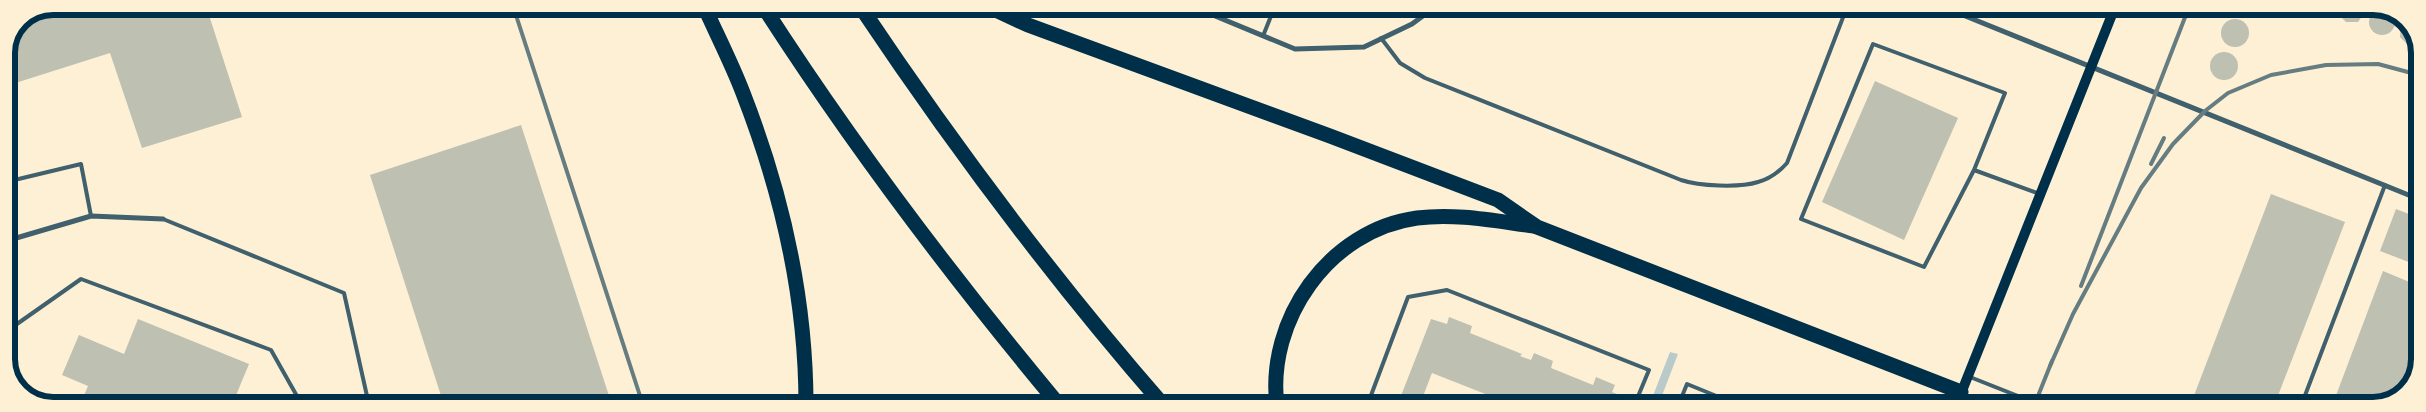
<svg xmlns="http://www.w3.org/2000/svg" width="2426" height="412" font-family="'Public Sans',sans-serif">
	<rect width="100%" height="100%" fill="#fdf0d5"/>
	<!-- green -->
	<path fill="#b9caca" d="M1670 352 1678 354 1658 406H1649Z"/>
	<!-- building -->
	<g fill="#bec0b2">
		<path d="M53 6H206L242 117 142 148 110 53 6 86V53L20 20Z"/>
		<path d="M2234 7H2261L2254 15 2248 17 2242 16Z"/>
		<path d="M2311 7H2330L2322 11Z"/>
		<path d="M2340 7H2364L2365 12 2358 22H2346L2338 14V8Z"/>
		<circle cx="2382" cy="22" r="13"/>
		<circle cx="2235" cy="33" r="14"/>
		<path d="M2406 21 2418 45H2408L2400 37 2401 25Z"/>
		<circle cx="2224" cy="66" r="14"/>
		<path d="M1875 81 1958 118 1904 240 1822 202Z"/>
		<path d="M2419 117V147L2409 143Z"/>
		<path d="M521 125 612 405H444L370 175Z"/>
		<path d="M2271 194 2345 222 2274 406H2190Z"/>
		<path d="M2396 209 2419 218V266L2380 251Z"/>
		<path d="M2383 271 2419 286V365L2404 394 2373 406H2332Z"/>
		<path d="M1449 317 1472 326 1470 333 1522 354 1520 356 1531 360 1534 353 1553 361 1551 368 1593 385 1596 377 1615 385 1612 392 1627 398 1624 406H1489L1493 397 1432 373 1420 404 1425 406H1397L1431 319 1447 324Z"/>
		<path d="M138 319 249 364 232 405H80L88 386 62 375 79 335 124 354Z"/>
	</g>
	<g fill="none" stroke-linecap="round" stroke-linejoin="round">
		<!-- service -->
		<g stroke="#3f606c" stroke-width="4">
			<path d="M1263 36 1275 6"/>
			<path d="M1381 38 1400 63 1425 78 1681 180C1699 186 1739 188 1758 182 1770 179 1779 172 1787 163L1847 7"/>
			<path d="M1974 170 1924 267 1801 219 1873 44 2005 93 1974 170 2040 194"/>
			<path d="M6 182 81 164 91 216"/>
			<path d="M163 219 344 293 369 405"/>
			<path d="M7 331 81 279 271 350 302 405"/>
			<path d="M1970 377 2043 406"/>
			<path d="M1367 406 1408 297 1447 290 1649 370 1634 406"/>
			<path d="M1678 406 1687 384 1741 406"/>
			<path d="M2301 406 2385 185"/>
		</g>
		<!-- minor -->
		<g stroke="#3f606c" stroke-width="5">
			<path d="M1191 6 1295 49 1364 47 1412 24 1435 7"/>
			<path d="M1943 7 2416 198"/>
			<path d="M6 241 91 216 163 219"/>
		</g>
		<!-- secondary -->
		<path stroke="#003049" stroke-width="10" d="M1956 406 2115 7"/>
		<!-- motorway -->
		<g stroke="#003049" stroke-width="15">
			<path d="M704 6C717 35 732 64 743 93 782 193 806 298 806 405"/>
			<path d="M763 6C853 146 953 278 1059 405"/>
			<path d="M860 6C953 145 1054 280 1164 406"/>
			<path d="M987 6 1028 25 1330 136 1498 200 1537 227 1961 392"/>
			<path d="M1277 406C1266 320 1329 230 1417 218 1456 213 1495 221 1534 226"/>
		</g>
		<!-- rail -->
		<g stroke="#657d81" stroke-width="4">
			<path d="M513 6 643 405"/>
			<path d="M2151 164 2164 138"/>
			<path d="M2081 286 2189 7"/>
			<path d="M2050 366 2073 314 2141 188 2173 144 2205 111 2228 93 2271 75 2326 65 2378 64 2419 75"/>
			<path d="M2034 406 2052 361"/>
		</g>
	</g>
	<!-- crop -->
	<path d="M0 0H2426V412H0ZM53 15H2373A38 38 0 0 1 2411 53V359A38 38 0 0 1 2373 397H53A38 38 0 0 1 15 359V53A38 38 0 0 1 53 15Z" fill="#fdf0d5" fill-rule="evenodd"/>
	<path fill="none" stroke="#003049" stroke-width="6" d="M53 15H2373A38 38 0 0 1 2411 53V359A38 38 0 0 1 2373 397H53A38 38 0 0 1 15 359V53A38 38 0 0 1 53 15Z"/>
</svg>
